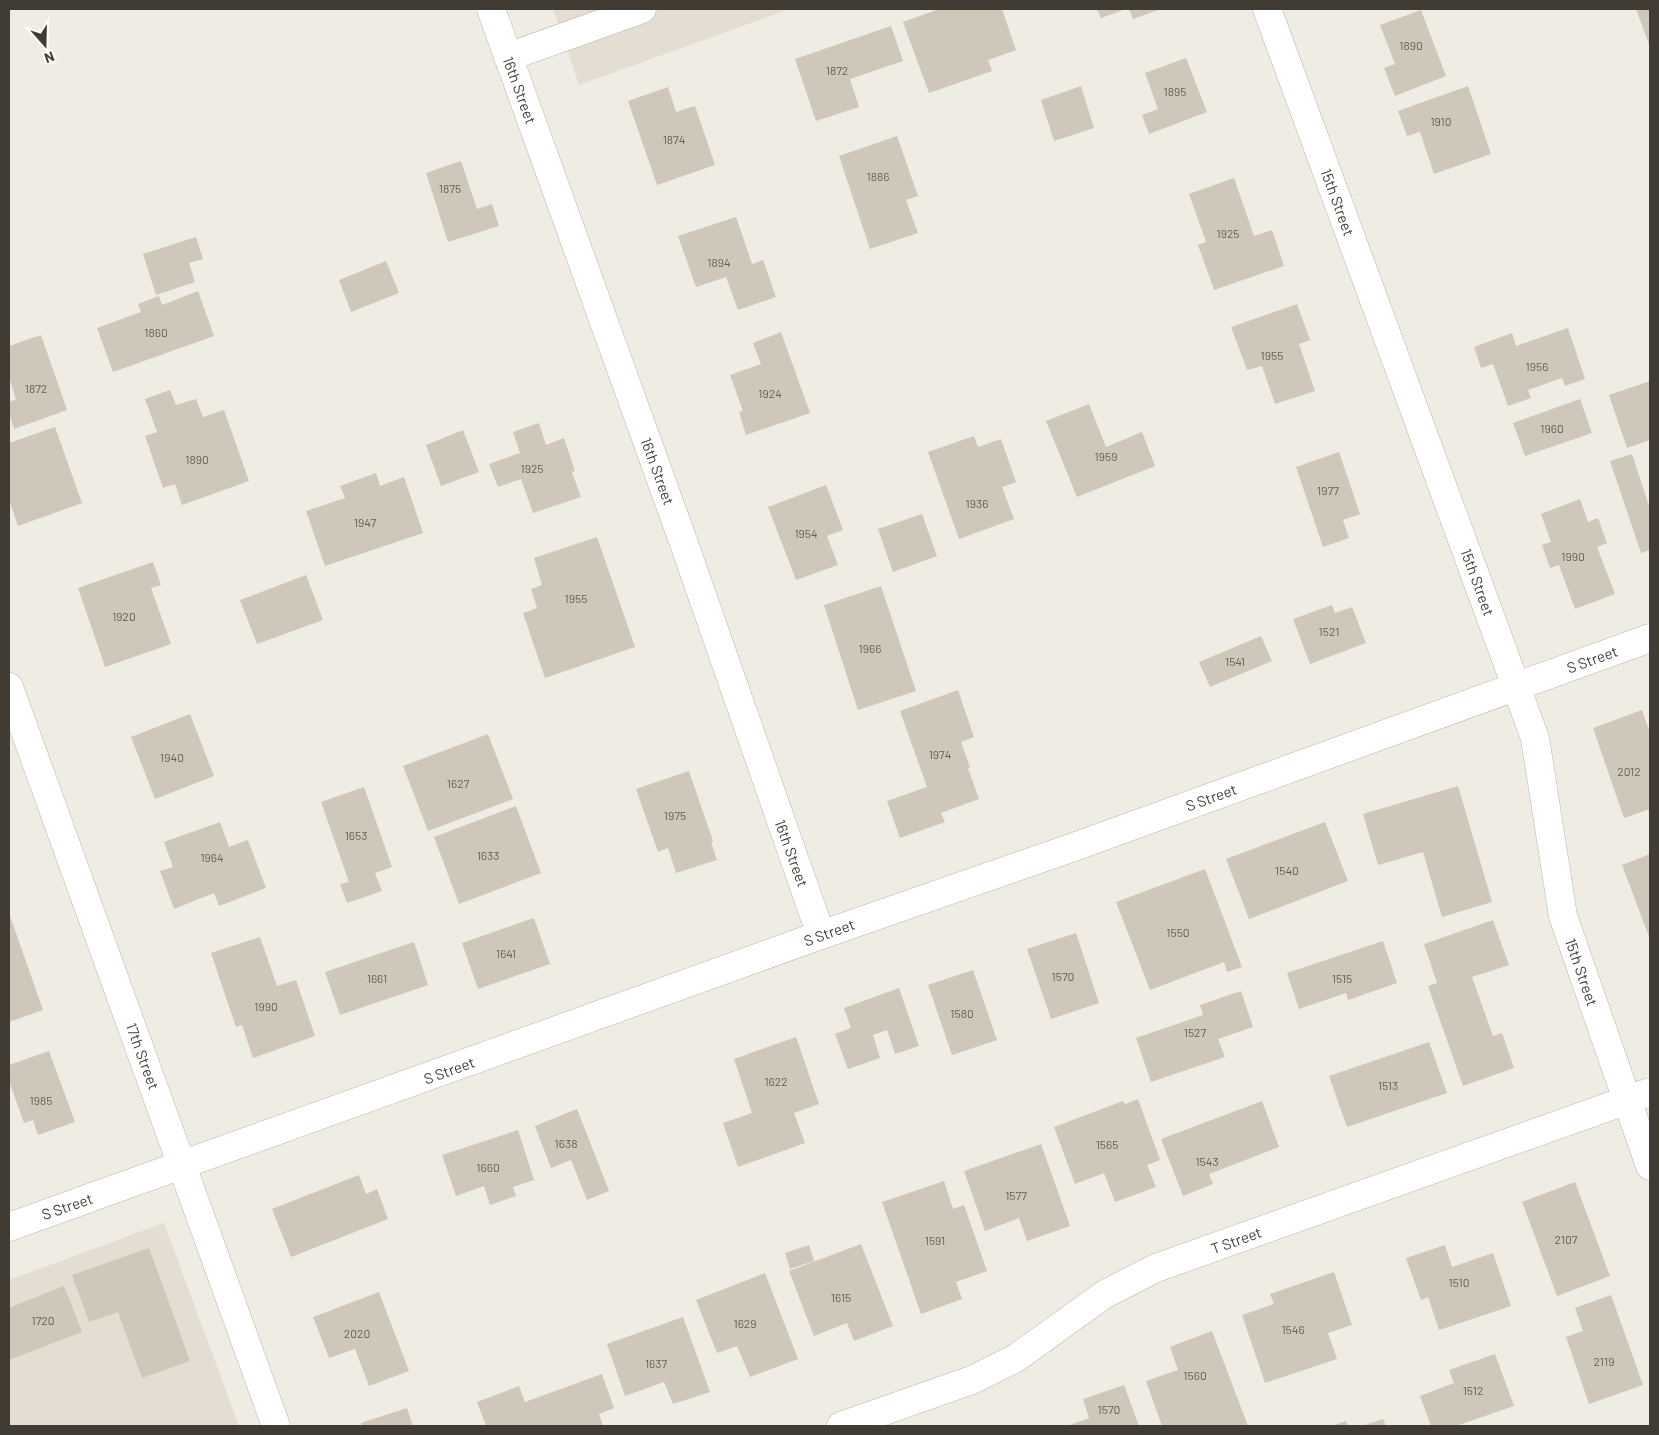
<svg xmlns="http://www.w3.org/2000/svg" width="1659" height="1435" font-family="Barlow,sans-serif">
	<rect width="100%" height="100%" fill="#efece4"/>
	<!-- residential -->
	<g fill="#e3ddd2">
		<path d="M553 9H790L579 85Z"/>
		<path d="M164 1223 239 1426H9V1280Z"/>
	</g>
	<!-- building -->
	<g fill="#cfc7ba">
		<path d="M939 9H969V10L1002 9 1016 50 988 60 992 71 929 93 903 22Z"/>
		<path d="M1097 9H1126L1101 18Z"/>
		<path d="M1129 9H1161L1133 19Z"/>
		<path d="M1636 9H1650V47Z"/>
		<path d="M1421 10 1446 76 1395 96 1384 68 1395 64 1380 25Z"/>
		<path d="M891 26 903 61 850 79 859 107 816 121 795 59Z"/>
		<path d="M1186 58 1207 112 1149 134 1142 115 1158 109 1145 73Z"/>
		<path d="M1081 86 1094 128 1054 141 1041 100Z"/>
		<path d="M1468 86 1491 154 1434 174 1420 132 1407 136 1398 111Z"/>
		<path d="M668 87 676 112 695 106 715 165 657 185 628 101Z"/>
		<path d="M897 136 918 196 906 200 918 233 870 249 839 156Z"/>
		<path d="M461 161 477 209 492 204 499 226 448 242 426 173Z"/>
		<path d="M1234 178 1254 236 1272 230 1284 266 1214 290 1198 245 1206 242 1189 194Z"/>
		<path d="M736 217 752 264 763 260 776 297 738 310 726 277 696 287 678 236Z"/>
		<path d="M196 237 203 259 189 263 195 282 156 295 143 254Z"/>
		<path d="M386 261 399 293 351 312 339 280Z"/>
		<path d="M198 291 214 336 113 372 97 328 141 312 138 304 159 296 162 305Z"/>
		<path d="M1297 304 1310 340 1299 344 1315 391 1275 404 1262 366 1247 370 1231 327Z"/>
		<path d="M1568 328 1585 379 1565 386 1562 378 1528 390 1531 398 1508 406 1493 364 1481 368 1474 347 1512 333 1516 346Z"/>
		<path d="M781 332 810 413 746 435 739 412 743 411 730 375 761 364 753 343Z"/>
		<path d="M41 335 67 410 14 429 9 413V402L16 399 9 377V346Z"/>
		<path d="M1650 381V440L1627 448 1609 395Z"/>
		<path d="M170 390 176 405 196 399 203 417 224 410 249 481 182 505 175 484 163 488 145 436 157 432 145 399Z"/>
		<path d="M1580 399 1592 433 1525 456 1513 423Z"/>
		<path d="M1089 404 1106 447 1142 432 1155 466 1077 497 1046 421Z"/>
		<path d="M539 423 546 445 564 438 575 471 572 472 581 497 533 513 521 479 498 487 489 464 520 453 513 432Z"/>
		<path d="M55 427 82 503 18 526 9 500V443Z"/>
		<path d="M463 430 479 472 441 486 426 445Z"/>
		<path d="M974 436 978 447 1001 439 1016 482 1002 487 1014 519 959 539 928 452Z"/>
		<path d="M1339 452 1360 514 1343 520 1349 538 1323 547 1296 467Z"/>
		<path d="M1632 454 1650 509V550L1641 553 1610 461Z"/>
		<path d="M376 473 380 486 404 477 423 533 325 566 306 511 345 498 340 486Z"/>
		<path d="M826 485 843 530 827 536 838 565 796 580 768 507Z"/>
		<path d="M1580 499 1588 522 1598 518 1607 543 1597 547 1615 594 1575 609 1559 565 1550 568 1542 545 1551 542 1541 514Z"/>
		<path d="M922 514 937 556 893 572 878 529Z"/>
		<path d="M597 537 635 647 545 678 523 613 537 608 531 589 542 585 534 558Z"/>
		<path d="M153 562 161 585 151 588 171 644 105 667 78 588Z"/>
		<path d="M306 575 323 620 257 644 240 600Z"/>
		<path d="M881 586 916 691 858 710 824 605Z"/>
		<path d="M1332 605 1335 613 1352 607 1366 643 1310 664 1293 619Z"/>
		<path d="M1261 636 1272 661 1210 687 1199 662Z"/>
		<path d="M958 690 974 737 961 742 970 767 968 768 979 799 941 813 945 822 900 838 887 801 927 787 900 711Z"/>
		<path d="M1642 710 1650 733V809L1624 818 1593 728Z"/>
		<path d="M190 714 214 776 155 799 131 737Z"/>
		<path d="M488 734 513 799 428 831 403 766Z"/>
		<path d="M689 771 713 841 711 842 717 860 676 873 668 848 658 852 636 789Z"/>
		<path d="M1458 786 1492 902 1442 917 1423 852 1378 865 1363 814Z"/>
		<path d="M364 787 392 867 375 873 382 891 347 903 340 884 349 882 321 802Z"/>
		<path d="M516 806 541 873 459 904 434 837Z"/>
		<path d="M220 822 229 847 248 840 266 888 219 906 214 893 174 909 160 871 173 867 164 842Z"/>
		<path d="M1325 822 1348 881 1249 919 1226 859Z"/>
		<path d="M1650 854V939L1622 865Z"/>
		<path d="M1205 869 1242 967 1227 972 1224 962 1150 990 1116 902Z"/>
		<path d="M9 913 43 1010 9 1022Z"/>
		<path d="M534 918 550 964 478 989 462 943Z"/>
		<path d="M1493 920 1509 965 1472 977 1493 1036 1502 1033 1514 1068 1463 1086 1428 986 1437 983 1424 944Z"/>
		<path d="M1076 933 1099 1003 1051 1019 1027 949Z"/>
		<path d="M260 937 277 986 296 980 315 1036 253 1058 242 1025 236 1027 211 953Z"/>
		<path d="M1383 941 1397 983 1348 1000 1346 993 1299 1009 1287 973Z"/>
		<path d="M414 942 428 985 340 1015 325 972Z"/>
		<path d="M973 970 997 1040 952 1055 928 985Z"/>
		<path d="M899 988 919 1046 895 1054 887 1030 873 1035 880 1058 848 1069 835 1034 851 1028 844 1008Z"/>
		<path d="M1241 991 1253 1027 1218 1039 1225 1057 1151 1082 1136 1038 1203 1015 1200 1005Z"/>
		<path d="M796 1037 819 1104 794 1113 805 1143 738 1167 723 1123 752 1113 734 1059Z"/>
		<path d="M1429 1042 1447 1093 1347 1127 1329 1076Z"/>
		<path d="M49 1051 75 1122 38 1135 33 1120 24 1123 9 1081V1065Z"/>
		<path d="M1138 1099 1160 1160 1147 1165 1156 1187 1115 1202 1104 1173 1075 1184 1054 1127 1123 1101 1125 1104Z"/>
		<path d="M1262 1101 1279 1147 1209 1174 1213 1184 1183 1196 1161 1139Z"/>
		<path d="M577 1109 609 1191 587 1200 571 1160 551 1168 535 1126Z"/>
		<path d="M518 1130 534 1180 513 1187 516 1196 490 1205 484 1186 456 1196 442 1155Z"/>
		<path d="M1041 1144 1070 1226 1027 1241 1019 1218 985 1231 964 1171Z"/>
		<path d="M359 1175 366 1194 377 1189 388 1219 291 1257 272 1209Z"/>
		<path d="M944 1181 953 1209 964 1205 987 1271 956 1282 962 1299 921 1314 882 1202Z"/>
		<path d="M1575 1182 1610 1276 1557 1296 1522 1202Z"/>
		<path d="M861 1244 893 1326 854 1341 847 1323 814 1336 789 1271Z"/>
		<path d="M809 1245 814 1261 790 1269 785 1253Z"/>
		<path d="M1445 1245 1452 1267 1493 1253 1511 1306 1439 1330 1428 1297 1421 1300 1406 1258Z"/>
		<path d="M149 1248 190 1361 142 1378 118 1312 89 1322 72 1275Z"/>
		<path d="M1334 1272 1352 1325 1328 1333 1337 1359 1265 1383 1242 1315 1274 1304 1270 1294Z"/>
		<path d="M765 1273 798 1359 750 1377 737 1346 717 1353 696 1300Z"/>
		<path d="M64 1286 82 1332 9 1360V1308Z"/>
		<path d="M379 1292 409 1371 369 1386 355 1349 329 1358 313 1317Z"/>
		<path d="M1611 1295 1643 1385 1589 1404 1566 1337 1583 1331 1575 1308Z"/>
		<path d="M683 1317 710 1392 673 1404 664 1382 625 1396 607 1344Z"/>
		<path d="M1212 1331 1248 1426H1162L1146 1381 1178 1370 1170 1347Z"/>
		<path d="M1495 1354 1514 1406 1456 1426H1431L1420 1396 1454 1383 1449 1370Z"/>
		<path d="M602 1374 614 1408 599 1414 603 1426H486L477 1402 519 1386 525 1402Z"/>
		<path d="M1124 1385 1139 1426H1067L1089 1418 1083 1399Z"/>
		<path d="M407 1408 413 1426H362L361 1423Z"/>
		<path d="M1383 1419 1386 1426H1362Z"/>
		<path d="M1346 1421 1348 1426H1332Z"/>
	</g>
	<g fill="none" stroke-linecap="round" stroke-linejoin="round">
		<!-- minor casing -->
		<g stroke="#bcb6ab" stroke-width="29">
			<g id="minor">
				<path d="M491 9 682 538 821 935"/>
				<path d="M1267 9 1535 738 1563 916 1650 1166"/>
				<path d="M508 57 642 9"/>
				<path d="M9 687 276 1426"/>
				<path d="M9 1227 821 935 1071 848 1650 638"/>
				<path d="M841 1426 972 1380 1016 1358 1105 1294 1156 1268 1650 1092"/>
			</g>
		</g>
		<!-- minor -->
		<use href="#minor" stroke="#fff" stroke-width="28"/>
	</g>
	<g text-anchor="middle" dominant-baseline="central" stroke-width="4" stroke-linejoin="round" paint-order="stroke">
		<!-- number labels -->
		<g font-size="12" fill="#645f56">
			<text x="1411" y="45">1890</text>
			<text x="837" y="70">1872</text>
			<text x="1175" y="91">1895</text>
			<text x="1441" y="121">1910</text>
			<text x="674" y="139">1874</text>
			<text x="878" y="176">1886</text>
			<text x="450" y="188">1875</text>
			<text x="1228" y="233">1925</text>
			<text x="719" y="262">1894</text>
			<text x="156" y="332">1860</text>
			<text x="1272" y="355">1955</text>
			<text x="1537" y="366">1956</text>
			<text x="36" y="388">1872</text>
			<text x="770" y="393">1924</text>
			<text x="1552" y="428">1960</text>
			<text x="1106" y="456">1959</text>
			<text x="197" y="459">1890</text>
			<text x="532" y="468">1925</text>
			<text x="1328" y="490">1977</text>
			<text x="977" y="503">1936</text>
			<text x="365" y="522">1947</text>
			<text x="806" y="533">1954</text>
			<text x="1573" y="556">1990</text>
			<text x="576" y="598">1955</text>
			<text x="124" y="616">1920</text>
			<text x="1329" y="631">1521</text>
			<text x="870" y="648">1966</text>
			<text x="1235" y="661">1541</text>
			<text x="940" y="754">1974</text>
			<text x="172" y="757">1940</text>
			<text x="1629" y="771">2012</text>
			<text x="458" y="783">1627</text>
			<text x="675" y="815">1975</text>
			<text x="356" y="835">1653</text>
			<text x="488" y="855">1633</text>
			<text x="212" y="857">1964</text>
			<text x="1287" y="870">1540</text>
			<text x="1178" y="932">1550</text>
			<text x="506" y="953">1641</text>
			<text x="1063" y="976">1570</text>
			<text x="377" y="978">1661</text>
			<text x="1342" y="978">1515</text>
			<text x="266" y="1006">1990</text>
			<text x="962" y="1013">1580</text>
			<text x="1195" y="1032">1527</text>
			<text x="776" y="1081">1622</text>
			<text x="1388" y="1085">1513</text>
			<text x="41" y="1100">1985</text>
			<text x="566" y="1143">1638</text>
			<text x="1107" y="1144">1565</text>
			<text x="1207" y="1161">1543</text>
			<text x="488" y="1167">1660</text>
			<text x="1016" y="1195">1577</text>
			<text x="1566" y="1239">2107</text>
			<text x="935" y="1240">1591</text>
			<text x="1459" y="1282">1510</text>
			<text x="841" y="1297">1615</text>
			<text x="43" y="1320">1720</text>
			<text x="745" y="1323">1629</text>
			<text x="1293" y="1329">1546</text>
			<text x="357" y="1333">2020</text>
			<text x="1604" y="1361">2119</text>
			<text x="656" y="1363">1637</text>
			<text x="1195" y="1375">1560</text>
			<text x="1473" y="1390">1512</text>
			<text x="1109" y="1409">1570</text>
		</g>
		<!-- street labels -->
		<g font-size="15" fill="#403c34" stroke="#fff">
			<text transform="translate(520 90) rotate(70)">16th Street</text>
			<text transform="translate(1338 202) rotate(70)">15th Street</text>
			<text transform="translate(658 471) rotate(70)">16th Street</text>
			<text transform="translate(1478 582) rotate(70)">15th Street</text>
			<text transform="translate(1592 659) rotate(-20)">S Street</text>
			<text transform="translate(1211 797) rotate(-20)">S Street</text>
			<text transform="translate(792 853) rotate(70)">16th Street</text>
			<text transform="translate(829 932) rotate(-20)">S Street</text>
			<text transform="translate(1582 972) rotate(71)">15th Street</text>
			<text transform="translate(143 1056) rotate(70)">17th Street</text>
			<text transform="translate(449 1070) rotate(-20)">S Street</text>
			<text transform="translate(67 1206) rotate(-19)">S Street</text>
			<text transform="translate(1236 1240) rotate(-20)">T Street</text>
		</g>
	</g>
	<!-- border -->
	<rect width="1659" height="1435" fill="none" stroke="#403c34" stroke-width="20"/>
	<!-- north arrow -->
	<g transform="translate(45 45) rotate(160)" stroke="#ffffff" stroke-width="4" paint-order="stroke">
	<path d="M0-4L9 19L0 12L-9 19Z" fill="#403c34"/>
	<text y="-8" font-size="14" font-weight="bold" text-anchor="middle" fill="#403c34">N</text>
	</g>
</svg>
